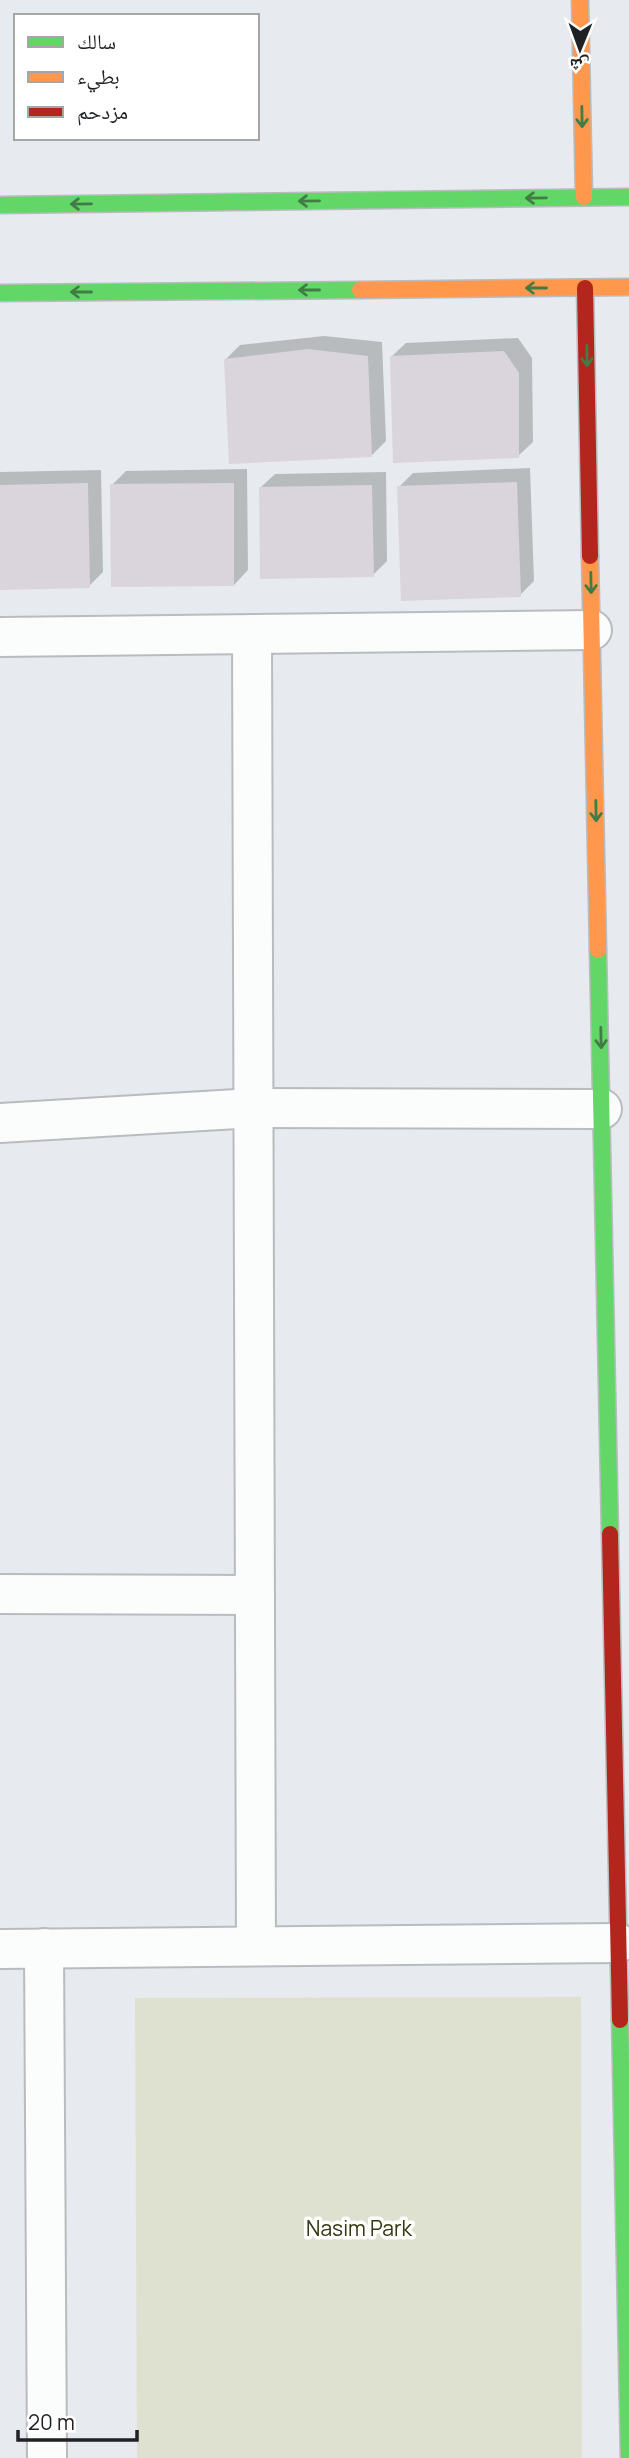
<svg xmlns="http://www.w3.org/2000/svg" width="629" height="2458" font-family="Manrope,'Noto Naskh Arabic',sans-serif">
	<rect width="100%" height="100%" fill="#e7eaee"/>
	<!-- green -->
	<path fill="#dee1d0" d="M581 1997 582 2458H137L135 1998Z"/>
	<!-- shadow -->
	<g fill="#0003">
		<path d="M324 336 382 342 386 441 371 456 226 359 240 345Z"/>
		<path d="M518 338 532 358 533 442 518 456 391 357 406 343Z"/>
		<path d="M530 468 534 581 520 595 399 487 413 473Z"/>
		<path d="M247 469 248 570 234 585 112 485 126 471Z"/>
		<path d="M101 470 103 572 89 586 0 588V472Z"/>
		<path d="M386 472 387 561 373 575 260 488 275 474Z"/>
	</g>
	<!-- building -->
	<g fill="#dad4dd">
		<path d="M308 349 368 356 372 457 229 464 224 359Z"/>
		<path d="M504 351 519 373V458L393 463 390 356Z"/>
		<path d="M517 482 521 597 401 601 397 486Z"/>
		<path d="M88 483 90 588 0 590V485Z"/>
		<path d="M234 483V586L111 587 110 484Z"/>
		<path d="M372 485 374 577 260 579 259 487Z"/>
	</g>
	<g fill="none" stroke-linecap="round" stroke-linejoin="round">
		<!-- street casing -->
		<g stroke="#b9bcbf" stroke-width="42">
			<g id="street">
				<path d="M252 634 256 1946"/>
				<path d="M0 637 592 630"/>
				<path d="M0 1123 254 1108 602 1109"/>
				<path d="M0 1594 255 1595"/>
				<path d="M44 1948 47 2458"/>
				<path d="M0 1949 618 1943"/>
			</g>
		</g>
		<!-- fast casing -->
		<g stroke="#b9bcbf" stroke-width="19">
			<g id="fast">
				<path d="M0 205 629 197"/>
				<path d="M0 293 360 290"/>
				<path d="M598 950 610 1534"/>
				<path d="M620 2020 629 2458"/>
			</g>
		</g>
		<!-- slow casing -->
		<g stroke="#b9bcbf" stroke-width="19">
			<g id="slow">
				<path d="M580 0 584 197"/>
				<path d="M360 290 629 287"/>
				<path d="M590 556 598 950"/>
			</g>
		</g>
		<!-- jam casing -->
		<g stroke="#b9bcbf" stroke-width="19">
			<g id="jam">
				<path d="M585 288 590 556"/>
				<path d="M610 1534 620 2020"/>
			</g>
		</g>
		<!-- street -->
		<use href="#street" stroke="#fbfcfc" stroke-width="38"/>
		<!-- fast -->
		<use href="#fast" stroke="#63d668" stroke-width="16"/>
		<!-- slow -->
		<use href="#slow" stroke="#ff974d" stroke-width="16"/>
		<!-- jam -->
		<use href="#jam" stroke="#b3261e" stroke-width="16"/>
	</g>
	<!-- one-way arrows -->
	<defs><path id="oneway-shaft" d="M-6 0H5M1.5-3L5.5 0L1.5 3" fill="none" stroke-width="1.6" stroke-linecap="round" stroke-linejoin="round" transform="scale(1.75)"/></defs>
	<g stroke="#417c46">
		<use href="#oneway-shaft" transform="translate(582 117) rotate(89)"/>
		<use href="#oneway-shaft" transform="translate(536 198) rotate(179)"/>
		<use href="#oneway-shaft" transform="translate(309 201) rotate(179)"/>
		<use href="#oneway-shaft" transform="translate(81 204) rotate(179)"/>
		<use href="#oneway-shaft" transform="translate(536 288) rotate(180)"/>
		<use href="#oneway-shaft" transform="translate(309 290) rotate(180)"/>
		<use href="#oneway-shaft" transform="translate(81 292) rotate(180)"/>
		<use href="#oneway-shaft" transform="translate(587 356) rotate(89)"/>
		<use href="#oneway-shaft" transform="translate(591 583) rotate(89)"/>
		<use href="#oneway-shaft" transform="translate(596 811) rotate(89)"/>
		<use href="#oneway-shaft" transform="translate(601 1038) rotate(89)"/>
	</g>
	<g text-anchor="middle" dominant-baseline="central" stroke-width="7" stroke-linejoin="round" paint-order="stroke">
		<!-- park labels -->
		<g font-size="21" fill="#353711" stroke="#fff">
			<text x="359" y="2228">Nasim Park</text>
		</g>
	</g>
	<!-- legend -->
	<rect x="14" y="14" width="245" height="126" fill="#ffffff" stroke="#a5a6a7" stroke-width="2"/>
	<rect x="28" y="37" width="35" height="10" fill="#63d668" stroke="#a5a6a7" stroke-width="2"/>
	<text x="77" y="49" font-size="21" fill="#1f2124">سالك</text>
	<rect x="28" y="72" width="35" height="10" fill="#ff974d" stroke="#a5a6a7" stroke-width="2"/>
	<text x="77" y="84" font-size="21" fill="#1f2124">بطيء</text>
	<rect x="28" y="107" width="35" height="10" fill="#b3261e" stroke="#a5a6a7" stroke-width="2"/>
	<text x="77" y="119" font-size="21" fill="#1f2124">مزدحم</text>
	<!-- north arrow -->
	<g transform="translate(580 49) rotate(181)" stroke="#ffffff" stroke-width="5" paint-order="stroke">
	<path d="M0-5L12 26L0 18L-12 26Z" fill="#1f2124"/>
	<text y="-10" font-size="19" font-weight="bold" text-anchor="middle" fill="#1f2124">ش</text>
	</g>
	<!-- scale -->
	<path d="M18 2430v10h119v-10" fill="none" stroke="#1f2124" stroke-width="3.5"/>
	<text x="28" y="2430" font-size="21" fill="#1f2124" stroke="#ffffff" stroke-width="5" paint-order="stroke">20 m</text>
</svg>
